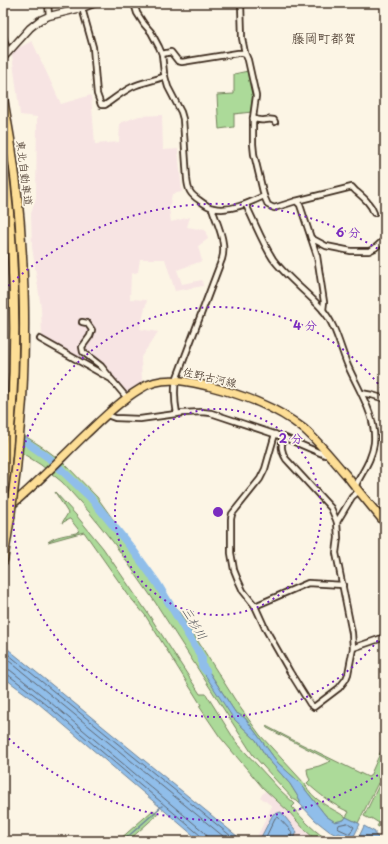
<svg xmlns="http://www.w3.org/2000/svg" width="388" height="844" font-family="'Playpen Sans','Klee One',sans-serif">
	<rect width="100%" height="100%" fill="#fcf5e5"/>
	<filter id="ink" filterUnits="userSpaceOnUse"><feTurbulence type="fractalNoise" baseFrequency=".025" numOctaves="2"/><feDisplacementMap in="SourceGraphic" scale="8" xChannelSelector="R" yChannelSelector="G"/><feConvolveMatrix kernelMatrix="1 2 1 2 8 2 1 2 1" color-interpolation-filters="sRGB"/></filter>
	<g filter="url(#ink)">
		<!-- built -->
		<g fill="#f7e4e3">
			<path d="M32 41 61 104 91 95 95 144 119 142 120 123 139 116 162 115 163 150 178 149 182 192 172 194 169 208 171 222 190 217 187 227 205 230 208 239 198 246 202 261 177 270 182 284 202 280 203 286 175 291 165 259H140L138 272 131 274 130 299 147 300 140 329 158 332 141 357 142 384 129 393H125L111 377 42 338 41 308 32 247 31 214 36 197 37 117 20 115 12 55 16 49Z"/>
			<path d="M266 790 289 812 304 829 317 841H255L272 806 260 797Z"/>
		</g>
		<!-- green -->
		<g fill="#acda99" stroke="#74825c">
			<path d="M248 71 254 95 252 112 234 114V127L219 129 218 115 217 95 234 94V74Z"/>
			<path d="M3 422 44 448 64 463 97 497 182 616 239 706 260 735 305 784C312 800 331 808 346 817L349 812C333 805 320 795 307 783L310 780 308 776 307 769 319 766 331 761 267 728 266 726 291 739 368 777 370 776 385 742V764L383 766 378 777 379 781 358 823 346 817 344 820 335 822 326 816 300 783 278 763 245 718 235 712 202 661 233 718 256 740 267 758 290 784 300 800V804L297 801 293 799 253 755 155 602 113 542 89 512 62 482 41 465 3 441Z"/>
			<path d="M55 492 76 515 103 548 149 615 200 694H206L236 742 279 789 295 804 292 807C304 820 315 833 331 841H317L304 829 289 812 263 788 220 737 199 706 201 705 145 615 129 596 84 532 48 542C55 536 67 535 76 533L79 531 78 529 70 519H69L62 523 68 513Z"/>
			<path d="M385 773C385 777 386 782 385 787 384 797 375 799 385 809V830L377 826 379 823 371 818 370 819 364 816Z"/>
			<path d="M153 810 158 814 128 841H118Z"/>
		</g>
		<!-- water -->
		<g fill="#90beea" stroke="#6e8398">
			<path d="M3 645 243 841H200L38 703 3 677Z"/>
			<path d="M200 659 202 661 235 712 245 718 278 763 300 783 326 816 335 822 344 820 346 817 360 824 352 840 339 833 336 835 329 831 315 820 300 804V800L290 784 267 758 256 740 233 718 200 667Z"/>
			<path d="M281 812 297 832 293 841H259L273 814Z"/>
			<path d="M364 826 375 832V835L384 841H357Z"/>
		</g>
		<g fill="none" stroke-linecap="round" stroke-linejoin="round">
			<!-- shore -->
			<g stroke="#5d6570" stroke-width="1">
				<path d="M3 650 237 841"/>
				<path d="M3 656 229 841"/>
				<path d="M3 669 10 670 44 697 204 832 207 836V841"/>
				<path d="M3 674H7L41 700 201 836 202 838V841"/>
				<path d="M348 823 354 827 350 834 339 829 338 828 339 825Z"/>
				<path d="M264 841 275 818 278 817 292 832 290 841"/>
			</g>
			<!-- stream -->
			<g stroke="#6e8398" stroke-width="1.5">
				<path d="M300 811 304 807"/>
				<path d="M123 841 162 806"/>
			</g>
			<!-- river -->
			<path stroke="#90beea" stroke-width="8" d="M3 426 49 458 90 497 133 550 157 583 202 658V666L206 671"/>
			<!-- street casing -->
			<g stroke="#3b2a1e" stroke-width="8">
				<g id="street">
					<path d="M48 3 49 16"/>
					<path d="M134 3 137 13 144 24 151 32 159 47 162 54 164 73 168 87 181 112 183 119 187 179C188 190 190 194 199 200 203 203 208 207 213 208 230 212 249 203 264 196"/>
					<path d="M241 3 242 38 245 53 248 60 256 96 253 118V144L254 154 264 196 268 205 274 208 296 201 300 205 311 238"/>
					<path d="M82 8 93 47 97 94 101 105H105C114 99 122 92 132 87 142 82 154 81 165 76"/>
					<path d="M3 36 8 53"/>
					<path d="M162 54 171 52 178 61 182 62 238 53H245"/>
					<path d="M253 118C262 123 265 118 274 120L275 122"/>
					<path d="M296 201 352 187C354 189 355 191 357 192 364 198 371 204 374 213"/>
					<path d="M246 205C255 223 262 242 273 259 286 277 307 292 322 309 336 325 340 347 348 366 358 389 377 417 374 443 372 460 362 472 355 487"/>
					<path d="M323 310 324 302 317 256 311 238 326 246 351 251H369L375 248 385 239"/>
					<path d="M82 322 87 323 92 330 90 336 82 347 83 352 101 366 109 376"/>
					<path d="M40 339 111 379 127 398"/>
					<path d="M361 393 372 395 385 399"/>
					<path d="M177 414C175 403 174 390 176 380L222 259C227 242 217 224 212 208"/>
					<path d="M107 415 115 418 140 419 183 413 202 412 211 413 283 437 325 455H329"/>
					<path d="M275 434 265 469 260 479 232 514 231 519V553L234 570 238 580 243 591 255 606 265 628 290 672 310 704 314 707 339 688 346 679 348 674 353 648 352 633 336 553 338 538 337 522 331 508 286 459C281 451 281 446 283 437"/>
					<path d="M337 522 352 497 359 491"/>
					<path d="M255 606 308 583 343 585"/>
					<path d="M353 648 385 637"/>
				</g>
			</g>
			<!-- secondary casing -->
			<g stroke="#3b2a1e" stroke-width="9">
				<path id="secondary" d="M3 58 30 28 40 20 49 16 82 8 95 3"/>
			</g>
			<!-- primary casing -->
			<g stroke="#3b2a1e" stroke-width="10">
				<path id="primary" d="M3 512C32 489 58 461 85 435 102 419 120 401 140 389 162 375 185 381 208 386 243 395 275 406 304 429 320 443 333 460 347 476 359 492 372 507 385 523"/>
			</g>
			<!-- highway casing -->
			<g stroke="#3b2a1e" stroke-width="11">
				<g id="highway">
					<path d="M3 98C14 157 21 218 23 279 25 319 24 360 22 400"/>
					<path d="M3 159C18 271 18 386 3 499"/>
					<path d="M3 561 10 517"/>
				</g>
			</g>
			<!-- street -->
			<use href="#street" stroke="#fcf5e5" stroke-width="4.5"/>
			<!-- secondary -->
			<use href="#secondary" stroke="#fcf5e5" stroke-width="6"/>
			<!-- primary -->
			<use href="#primary" stroke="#fdde96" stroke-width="7"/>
			<!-- highway -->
			<use href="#highway" stroke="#fdde96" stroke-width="8"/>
			<!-- highway-bridge casing -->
			<g stroke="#3b2a1e" stroke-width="11" stroke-linecap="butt">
				<path id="highway-bridge" d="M10 517 16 470 22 400"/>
			</g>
			<!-- highway-bridge -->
			<use href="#highway-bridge" stroke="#fdde96" stroke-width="8"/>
		</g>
	</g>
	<!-- distance rings -->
	<g fill="none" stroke="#7b2cbf" stroke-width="2" stroke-dasharray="2 4">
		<circle cx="218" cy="512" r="103"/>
		<path d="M385 631A205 205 0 1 1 385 393"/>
		<path d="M383 772A308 308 0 0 1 4 734M4 290A308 308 0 0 1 383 252"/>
	</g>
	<g text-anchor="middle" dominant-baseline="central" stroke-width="3.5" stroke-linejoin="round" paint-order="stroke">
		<!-- street labels -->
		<g font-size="11" fill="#3b2a1e" stroke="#fcf5e5">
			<text transform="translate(25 173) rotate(83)">東北自動車道</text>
			<text transform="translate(210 377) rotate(13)">佐野古河線</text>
		</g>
		<!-- water labels -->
		<g font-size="12" font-style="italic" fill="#54565b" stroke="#fcf5e5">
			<text transform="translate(195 623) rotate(59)">三杉川</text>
		</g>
		<!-- quarter labels -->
		<g font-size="13" fill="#3b2a1e" stroke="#fcf5e5">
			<text x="324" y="37">藤岡町都賀</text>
		</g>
	</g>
	<circle cx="218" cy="512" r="6" fill="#7b2cbf" stroke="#fcf5e5" stroke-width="2"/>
	<g font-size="12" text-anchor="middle" font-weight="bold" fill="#7b2cbf" stroke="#fcf5e5" stroke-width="3.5" stroke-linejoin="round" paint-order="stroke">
		<text x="348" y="237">6 分</text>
		<text x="305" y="330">4 分</text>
		<text x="291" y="443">2 分</text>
	</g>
	<!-- margin -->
	<rect width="388" height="844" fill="none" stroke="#fcf5e5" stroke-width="16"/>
	<rect x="8" y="8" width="372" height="828" fill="none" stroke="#3b2a1e" stroke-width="1.5" filter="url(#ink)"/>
</svg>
